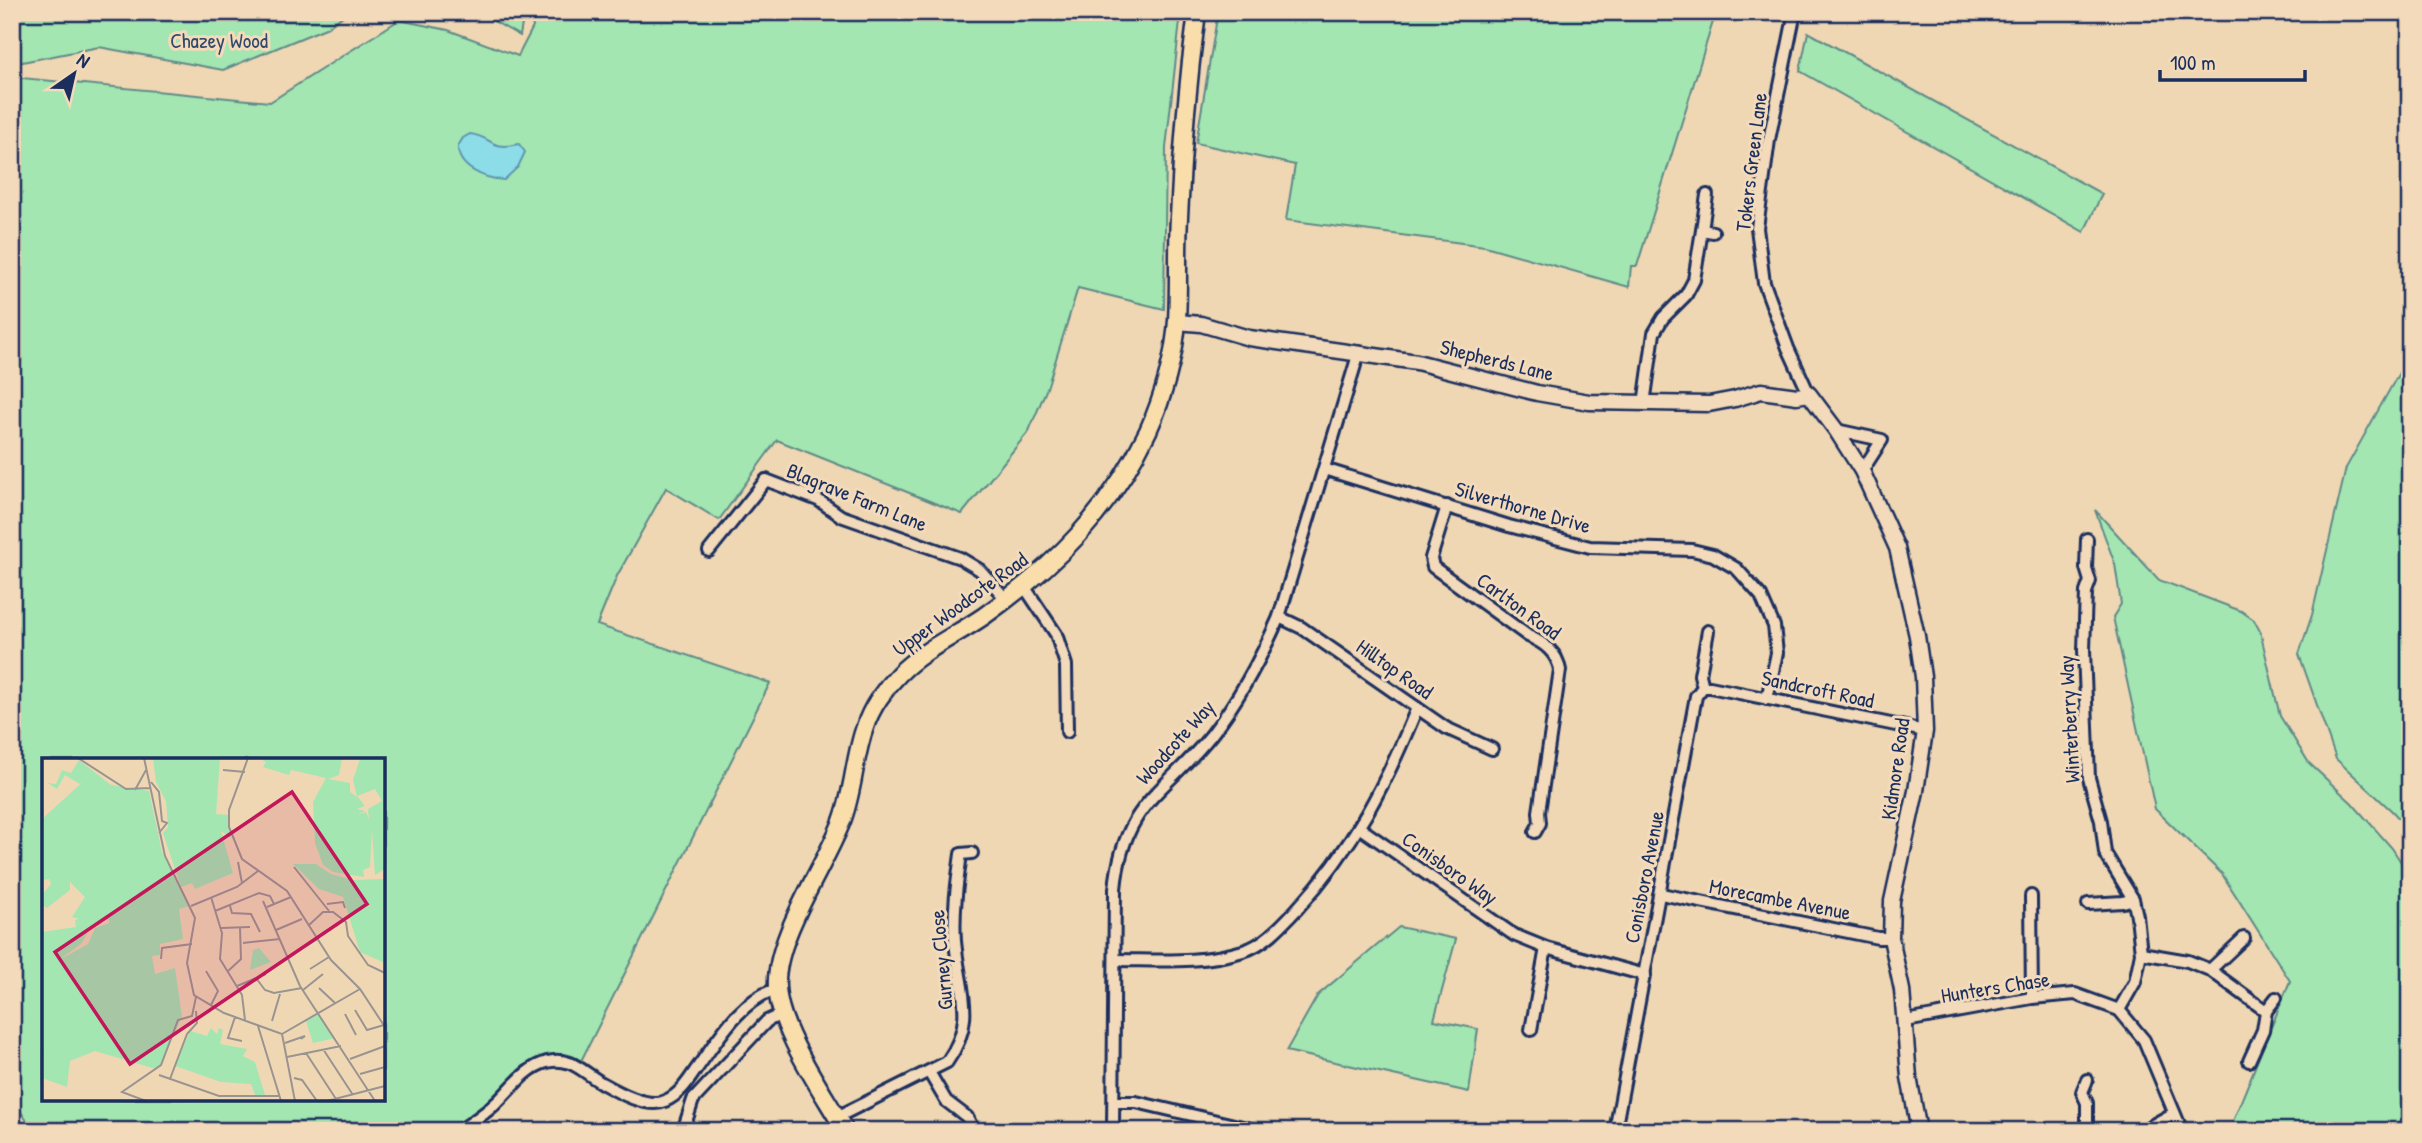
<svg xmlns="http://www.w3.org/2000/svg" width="2422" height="1143" font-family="'Patrick Hand',sans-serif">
	<rect width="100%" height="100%" fill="#efd7b3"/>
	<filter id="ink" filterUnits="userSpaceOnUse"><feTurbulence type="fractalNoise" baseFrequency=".0143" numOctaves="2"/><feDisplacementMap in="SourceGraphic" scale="14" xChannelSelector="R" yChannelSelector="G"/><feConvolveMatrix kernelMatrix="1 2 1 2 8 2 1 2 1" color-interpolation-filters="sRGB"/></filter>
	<g filter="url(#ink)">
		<!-- green -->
		<g fill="#a3e6b1" stroke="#5f8a88" stroke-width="2" fill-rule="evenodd">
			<path d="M12 12H348L328 27 223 70 99 47 12 64Z"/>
			<path d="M478 12H524L520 36Z"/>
			<path d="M530 12H1181L1166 148 1164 309 1078 288 1047 388 1029 431 962 514 777 440 719 520 666 488 617 576 597 625 770 683 581 1061C547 1036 513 1085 490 1104 477 1114 462 1122 448 1131H34L12 1099V77L270 102 399 20 448 30 518 56 533 27ZM44 760H383V1099H44Z"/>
			<path d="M1218 12H1716L1637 266H1631L1629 287 1485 246 1286 220 1295 165 1196 143Z"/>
			<path d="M1808 32 2102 194 2084 232 1800 71Z"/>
			<path d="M2410 353V831L2393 812 2336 759 2299 654 2312 615 2346 468Z"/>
			<path d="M2095 510 2159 580 2241 611 2254 620 2260 631 2280 716 2309 763 2352 803 2392 848 2410 876V1131H2229L2290 981 2222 874 2155 809 2113 617 2121 604 2115 564Z"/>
			<path d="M1399 927 1456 939 1434 1020 1478 1029 1469 1092 1286 1051 1318 995Z"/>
		</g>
		<!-- water -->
		<path fill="#8cdde7" stroke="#5f97b0" stroke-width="2" d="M470 134C494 137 489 151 519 144L525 152 518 167 504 180C485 179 457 168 458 146L463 138Z"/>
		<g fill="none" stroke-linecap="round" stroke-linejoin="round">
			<!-- street casing -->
			<g stroke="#1b2f5e" stroke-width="16">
				<g id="street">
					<path d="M1795 12 1769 140 1757 228 1764 283 1788 348 1809 394"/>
					<path d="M1702 230 1707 195"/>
					<path d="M1644 404 1654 333 1663 318 1686 295 1694 280 1702 230 1713 232"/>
					<path d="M1836 430 1882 440 1862 471"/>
					<path d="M1324 469 1509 526 1590 547 1692 550 1713 555 1737 569 1761 596 1774 626 1777 653 1767 699"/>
					<path d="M1447 506 1431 558 1433 567 1528 636C1544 643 1557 652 1560 670L1539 812 1540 823 1535 832"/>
					<path d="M2087 539 2086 568 2090 581 2086 592 2084 650 2089 778 2101 821 2105 853 2133 899 2137 916 2141 953 2135 982 2119 1010"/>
					<path d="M709 551 766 480 818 500 841 516 960 558 980 570 1006 599"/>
					<path d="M1024 586 1056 634 1066 665 1067 732"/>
					<path d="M1279 617 1302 628 1446 728 1492 749"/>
					<path d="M1703 687H1710L1925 731"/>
					<path d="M1360 828 1514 935 1546 948 1645 975"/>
					<path d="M1661 894 1878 938H1891"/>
					<path d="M2031 896 2032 998"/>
					<path d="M2088 904 2123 902 2133 899"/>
					<path d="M2141 953 2188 961 2210 970 2266 1011 2263 1030 2249 1061"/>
					<path d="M1115 960C1158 960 1201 964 1243 951 1264 945 1282 925 1297 909 1353 848 1386 784 1417 708"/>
					<path d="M2210 970 2244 938"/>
					<path d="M2266 1011 2276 998"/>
					<path d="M1906 1021 2032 998 2075 994 2119 1010 2144 1040 2182 1131"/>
					<path d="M1531 1030 1546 948"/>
					<path d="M929 1072 946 1101 967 1117 974 1131"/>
					<path d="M1115 1102H1136L1260 1131"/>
					<path d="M837 1117 947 1062C978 1018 959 989 955 941 953 912 957 883 961 854L972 853"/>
					<path d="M459 1131C471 1123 483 1115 494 1105 511 1090 524 1068 547 1062 570 1056 582 1071 600 1082 616 1091 647 1109 665 1101 679 1095 687 1083 695 1071 717 1041 739 1000 777 989"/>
					<path d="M683 1131 693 1100 767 1021 782 1014"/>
					<path d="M1113 1131 1115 889C1123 803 1164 794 1212 734 1240 698 1261 658 1279 617L1359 352"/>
					<path d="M1615 1131 1696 696 1703 687 1700 675 1708 631"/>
					<path d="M2087 1131V1103L2082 1092 2087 1080"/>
					<path d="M2142 1131 2174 1113"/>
				</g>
			</g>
			<!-- secondary casing -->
			<g stroke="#1b2f5e" stroke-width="19">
				<path id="secondary" d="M1177 322 1201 324 1249 338 1417 362 1537 393 1589 402 1709 404 1735 399 1761 391 1797 396 1809 394 1836 430 1862 471 1897 548 1917 636 1923 677 1925 731 1916 791 1892 901 1891 938 1902 990 1909 1077 1919 1131"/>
			</g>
			<!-- primary casing -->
			<g stroke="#1b2f5e" stroke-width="21">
				<path id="primary" d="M845 1131C823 1092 779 1031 777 987 774 939 824 868 842 821 854 790 854 757 865 727 871 708 885 688 899 674 924 649 955 636 984 616 1056 565 1109 512 1148 431 1163 398 1175 356 1177 320 1179 286 1177 251 1179 217 1182 149 1188 80 1197 12"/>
			</g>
			<!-- street -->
			<use href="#street" stroke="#f2daba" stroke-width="10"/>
			<!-- secondary -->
			<use href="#secondary" stroke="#f2daba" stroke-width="14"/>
			<!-- primary -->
			<use href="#primary" stroke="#f9deab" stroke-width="16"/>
		</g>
	</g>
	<g text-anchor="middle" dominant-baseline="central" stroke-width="6" stroke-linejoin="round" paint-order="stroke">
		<!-- park labels -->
		<g font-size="21" fill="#2f4a6a" stroke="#f2daba">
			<text x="219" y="40">Chazey Wood</text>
		</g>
		<!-- street labels -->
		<g font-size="21" fill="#1b2f5e" stroke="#f2daba">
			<text transform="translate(1751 162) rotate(-83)">Tokers Green Lane</text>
			<text transform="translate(1497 360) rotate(14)">Shepherds Lane</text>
			<text transform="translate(857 497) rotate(22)">Blagrave Farm Lane</text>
			<text transform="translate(1523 507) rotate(16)">Silverthorne Drive</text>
			<text transform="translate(960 604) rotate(-36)">Upper Woodcote Road</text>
			<text transform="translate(1519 606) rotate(36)">Carlton Road</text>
			<text transform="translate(1395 669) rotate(35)">Hilltop Road</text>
			<text transform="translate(1818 689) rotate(12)">Sandcroft Road</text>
			<text transform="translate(2069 719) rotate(-93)">Winterberry Way</text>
			<text transform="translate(1175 742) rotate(-48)">Woodcote Way</text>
			<text transform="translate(1895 769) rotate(-82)">Kidmore Road</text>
			<text transform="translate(1450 868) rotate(35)">Conisboro Way</text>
			<text transform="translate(1644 877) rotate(-79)">Conisboro Avenue</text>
			<text transform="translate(1780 899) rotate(11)">Morecambe Avenue</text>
			<text transform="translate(941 960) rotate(-95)">Gurney Close</text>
			<text transform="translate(1995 987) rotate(-9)">Hunters Chase</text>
		</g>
	</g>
	<!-- overview -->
	<g transform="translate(42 758)">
		<rect width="343" height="343" fill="#efd7b3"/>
		<path d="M111 0H178L174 56 187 57 189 80 179 73 191 115 153 131 150 125 139 129 121 75 126 69 124 43 114 24ZM217 0H300L297 17 286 21 308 25V34L315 39 311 22 318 1 343 0V111L333 117 330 72 328 109 321 112 322 119 291 114 281 107 273 85 271 44 284 20 249 12 247 17 221 9 224 4ZM333 31 340 43 326 51 327 62 324 54 315 57 323 53 315 51 323 48 315 38ZM37 2 69 27 107 33 120 94 147 148 137 151 141 181 118 186V197L110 198 113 216 133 210 140 259 118 307 114 311 53 293 28 303 25 329 0 320V174L34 169 33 162 37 161 30 159 43 139 28 124V132L5 150 0 147V137L9 126 7 121 0 122V61L43 22 38 26 23 17 15 31 6 25 14 26 20 12 29 15ZM67 161V165L53 170 46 186 17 202 39 186 50 167ZM251 106H274L289 116 311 122 343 121V205L318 194 301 139 277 131ZM217 190 229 204 208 212 211 192ZM276 255 293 280 271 285 264 263ZM169 270 175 276 177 270 181 272 178 286 205 291 201 298 213 304 223 337H213L209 326 179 324 133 308 148 273 165 278Z" fill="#a3e6b1" fill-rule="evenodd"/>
		<path fill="none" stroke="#9a9491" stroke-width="2" d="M36 0 84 31 108 30M102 0 123 98 153 160 145 205 152 237 182 255 240 276 253 343M206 0 187 52V69L200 101 245 133 289 202 318 231 343 269M181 12 203 14M109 24 117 34 120 63 125 65 117 75M93 32 104 12M196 104 200 125M252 109 287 153M169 139 180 175 178 201 200 237 203 262M221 143 258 228 333 343M285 146 301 144 303 150M149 148 195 129 216 113M188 148 190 155 209 156 218 174M225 149 249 139M173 153 217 135 228 138 232 146M266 168 281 154H291L304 164 306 178 326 207 343 215M179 170 208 169M234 172 260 161M201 185 238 181M246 199 277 180M119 201 120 190 150 186M268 211 287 199M164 213 176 233 169 247M185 214 199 201 198 170M214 220 223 232 232 235 260 230M195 228 224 216M277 230 293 245M261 232 281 216M313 252 325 272 342 267M303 256 314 277M193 259 186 280 200 283M230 263 238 236M216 268 239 343M240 276 318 231M243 285 263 278 259 281M281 291 311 337M264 295 294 341M245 299 299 288M308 301 343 288M318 316 343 309M117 317 177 338H238M252 320 260 322 275 343M128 321 145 276 155 265 154 253M104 343 80 334 119 307 136 262 150 258 154 239M285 343 343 328"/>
		<path fill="#c2185b" fill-opacity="0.15" stroke="#c2185b" stroke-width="3.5" d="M250 34 325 146 88 306 13 194Z"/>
		<rect width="343" height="343" fill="none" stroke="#1b2f5e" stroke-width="3.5"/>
	</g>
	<!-- margin -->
	<rect width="2422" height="1143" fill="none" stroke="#f2daba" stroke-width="42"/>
	<rect x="21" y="21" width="2380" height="1101" fill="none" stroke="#1b2f5e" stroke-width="2.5" filter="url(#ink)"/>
	<!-- north arrow -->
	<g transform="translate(74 74) rotate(34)" stroke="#f2daba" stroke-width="5" paint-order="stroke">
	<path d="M0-5L12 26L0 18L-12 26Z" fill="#1b2f5e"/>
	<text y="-10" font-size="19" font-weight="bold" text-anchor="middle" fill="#1b2f5e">N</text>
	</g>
	<!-- scale -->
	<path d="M2160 70v10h145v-10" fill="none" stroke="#1b2f5e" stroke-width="3.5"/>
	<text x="2170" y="70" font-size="21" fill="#1b2f5e" stroke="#f2daba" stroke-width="5" paint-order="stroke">100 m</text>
</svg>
